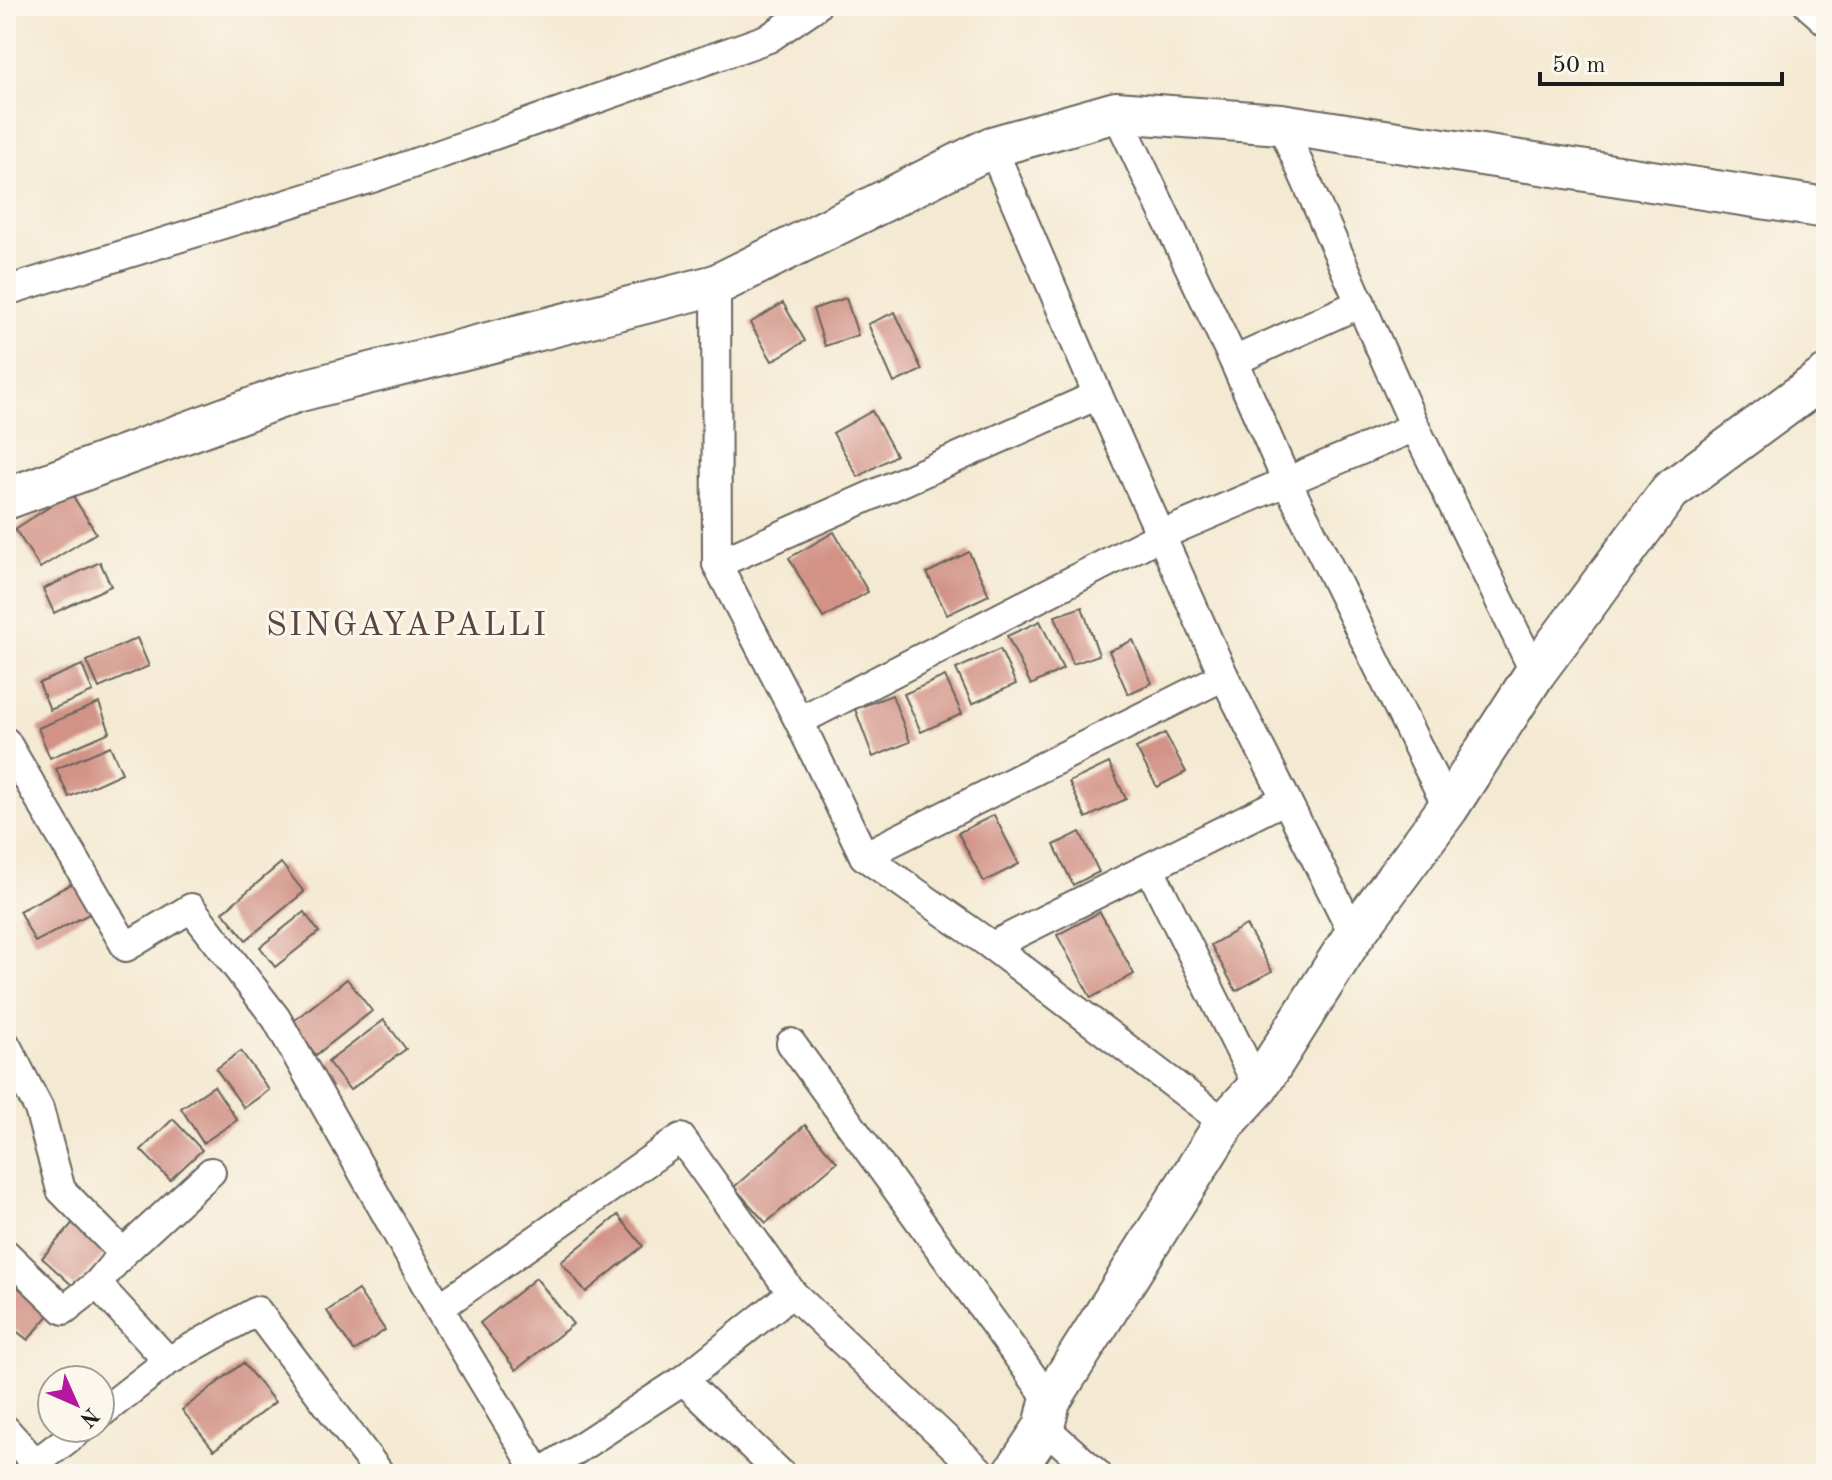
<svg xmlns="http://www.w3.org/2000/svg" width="1832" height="1480" font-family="'Old Standard TT',serif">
	<rect width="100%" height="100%" fill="#fbf7ec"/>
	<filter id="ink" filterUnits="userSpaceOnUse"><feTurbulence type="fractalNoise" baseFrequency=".0125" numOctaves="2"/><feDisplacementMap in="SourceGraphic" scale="16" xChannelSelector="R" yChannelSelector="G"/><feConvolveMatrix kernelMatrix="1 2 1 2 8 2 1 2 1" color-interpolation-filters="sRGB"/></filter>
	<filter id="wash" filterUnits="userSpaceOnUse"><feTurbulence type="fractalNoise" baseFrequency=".006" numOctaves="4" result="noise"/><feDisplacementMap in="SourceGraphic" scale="32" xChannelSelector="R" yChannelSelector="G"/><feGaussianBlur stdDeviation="1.8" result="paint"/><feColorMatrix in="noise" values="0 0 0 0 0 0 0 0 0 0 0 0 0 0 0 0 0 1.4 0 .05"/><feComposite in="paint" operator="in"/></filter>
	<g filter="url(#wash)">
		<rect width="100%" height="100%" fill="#f4e9d2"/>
		<g id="blocks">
			<!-- building -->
			<g fill="#d29286">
				<path d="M846 298 858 335 825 346 813 309Z"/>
				<path d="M783 303 805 341 772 361 750 323Z"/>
				<path d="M895 312 922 370 894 383 868 324Z"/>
				<path d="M872 411 896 455 858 477 833 433Z"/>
				<path d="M71 493 96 533 40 568 15 529Z"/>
				<path d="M834 532 868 592 823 618 789 558Z"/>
				<path d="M969 552 989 595 947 615 927 573Z"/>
				<path d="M100 562 111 586 54 613 43 589Z"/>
				<path d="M1082 607 1099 655 1073 664 1055 616Z"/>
				<path d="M1040 621 1063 669 1031 685 1007 636Z"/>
				<path d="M137 638 149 666 99 688 87 661Z"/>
				<path d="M1133 640 1152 683 1128 694 1109 651Z"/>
				<path d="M1000 649 1016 684 972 704 956 669Z"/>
				<path d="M82 665 93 692 50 710 39 683Z"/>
				<path d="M945 676 962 714 921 732 904 694Z"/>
				<path d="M892 695 910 742 873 757 855 709Z"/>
				<path d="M99 703 110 732 50 758 38 728Z"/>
				<path d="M1165 733 1186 772 1157 787 1136 748Z"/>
				<path d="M110 746 122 773 69 797 56 769Z"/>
				<path d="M1109 763 1126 799 1086 818 1069 782Z"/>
				<path d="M994 815 1019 864 984 882 958 833Z"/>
				<path d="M1080 832 1099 872 1073 885 1054 845Z"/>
				<path d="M281 863 304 892 246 940 223 912Z"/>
				<path d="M77 881 93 912 35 942 19 911Z"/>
				<path d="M304 912 319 932 275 967 260 947Z"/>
				<path d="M1100 912 1134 974 1091 998 1057 935Z"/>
				<path d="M1246 925 1272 971 1236 991 1211 945Z"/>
				<path d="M347 979 372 1011 316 1055 291 1023Z"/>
				<path d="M384 1020 406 1049 350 1090 328 1062Z"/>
				<path d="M241 1051 269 1090 244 1108 216 1069Z"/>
				<path d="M214 1086 237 1120 203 1143 181 1108Z"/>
				<path d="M173 1119 202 1150 170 1180 141 1150Z"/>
				<path d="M805 1125 837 1162 766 1223 734 1187Z"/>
				<path d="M618 1215 643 1246 586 1292 561 1262Z"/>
				<path d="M76 1219 109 1249 74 1287 42 1258Z"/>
				<path d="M536 1278 573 1324 516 1370 480 1323Z"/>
				<path d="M15 1285 50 1314 28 1340 6 1323V1296Z"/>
				<path d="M358 1290 385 1330 354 1351 327 1311Z"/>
				<path d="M243 1363 275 1402 214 1450 182 1410Z"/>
			</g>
		</g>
	</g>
	<g filter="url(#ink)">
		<use href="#blocks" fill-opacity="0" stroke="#68645c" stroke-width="2"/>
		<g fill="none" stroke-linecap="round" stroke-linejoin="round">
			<!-- street casing -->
			<g stroke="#68645c" stroke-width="32">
				<g id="street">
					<path d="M1809 6 1826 21"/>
					<path d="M1116 112 1234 361 1287 482 1448 808"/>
					<path d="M1281 124 1415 427 1535 673"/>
					<path d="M992 147 1098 395 1224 676 1354 935"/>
					<path d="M716 285 717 564 799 721 864 856 992 946 1225 1123"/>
					<path d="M6 291 375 177 769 38 816 6"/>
					<path d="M1234 361 1361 303"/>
					<path d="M717 564 1098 395"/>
					<path d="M799 721 1161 535 1415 427"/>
					<path d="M6 742 126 947 191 908 276 1018 439 1308 539 1474"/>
					<path d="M864 856 1224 676"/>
					<path d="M1150 869 1258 1087"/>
					<path d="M992 946 1286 799"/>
					<path d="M791 1043 1050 1401"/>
					<path d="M6 1045 39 1109 61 1190 123 1253"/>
					<path d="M6 1254 64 1310 97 1284 123 1253 211 1172"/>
					<path d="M97 1284 168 1361"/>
					<path d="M439 1308 681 1138 792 1293 983 1474"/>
					<path d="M683 1380 781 1474"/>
					<path d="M100 1414 168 1361 257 1311 380 1474"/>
					<path d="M1044 1427 1097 1474"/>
					<path d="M6 1430 45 1474"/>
					<path d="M36 1463 82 1428"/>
					<path d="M539 1474 683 1380 792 1293"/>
				</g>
			</g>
			<!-- secondary casing -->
			<g stroke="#68645c" stroke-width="44">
				<g id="secondary">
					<path d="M6 499 296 392 716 285 992 147 1116 112 1281 124 1826 208"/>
					<path d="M1013 1474 1044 1427 1050 1401 1225 1123 1258 1087 1354 935 1448 808 1535 673 1670 491 1826 376"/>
				</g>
			</g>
			<!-- street -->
			<use href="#street" stroke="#fff" stroke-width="28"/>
			<!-- secondary -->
			<use href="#secondary" stroke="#fff" stroke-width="40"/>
		</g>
	</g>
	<g text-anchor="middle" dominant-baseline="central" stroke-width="6" stroke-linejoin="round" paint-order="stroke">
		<!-- neighbourhood labels -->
		<g font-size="34" letter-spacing="2" fill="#5c4541" stroke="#fbf7ec">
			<text x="407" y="626">SINGAYAPALLI</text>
		</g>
	</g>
	<!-- margin -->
	<rect width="1832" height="1480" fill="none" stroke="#fbf7ec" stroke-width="32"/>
	<!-- north arrow -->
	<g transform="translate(76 1404) rotate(135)"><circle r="38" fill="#fbf7ec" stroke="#a29f99" stroke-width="2"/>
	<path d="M0-6L14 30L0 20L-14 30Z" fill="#b5179e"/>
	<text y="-12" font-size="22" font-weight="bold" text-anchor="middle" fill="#1c1c1c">N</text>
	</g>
	<!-- scale -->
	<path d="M1540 72v12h242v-12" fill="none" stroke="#1c1c1c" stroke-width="4"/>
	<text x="1552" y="72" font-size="24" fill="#1c1c1c" stroke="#fbf7ec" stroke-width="6" paint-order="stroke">50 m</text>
</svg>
